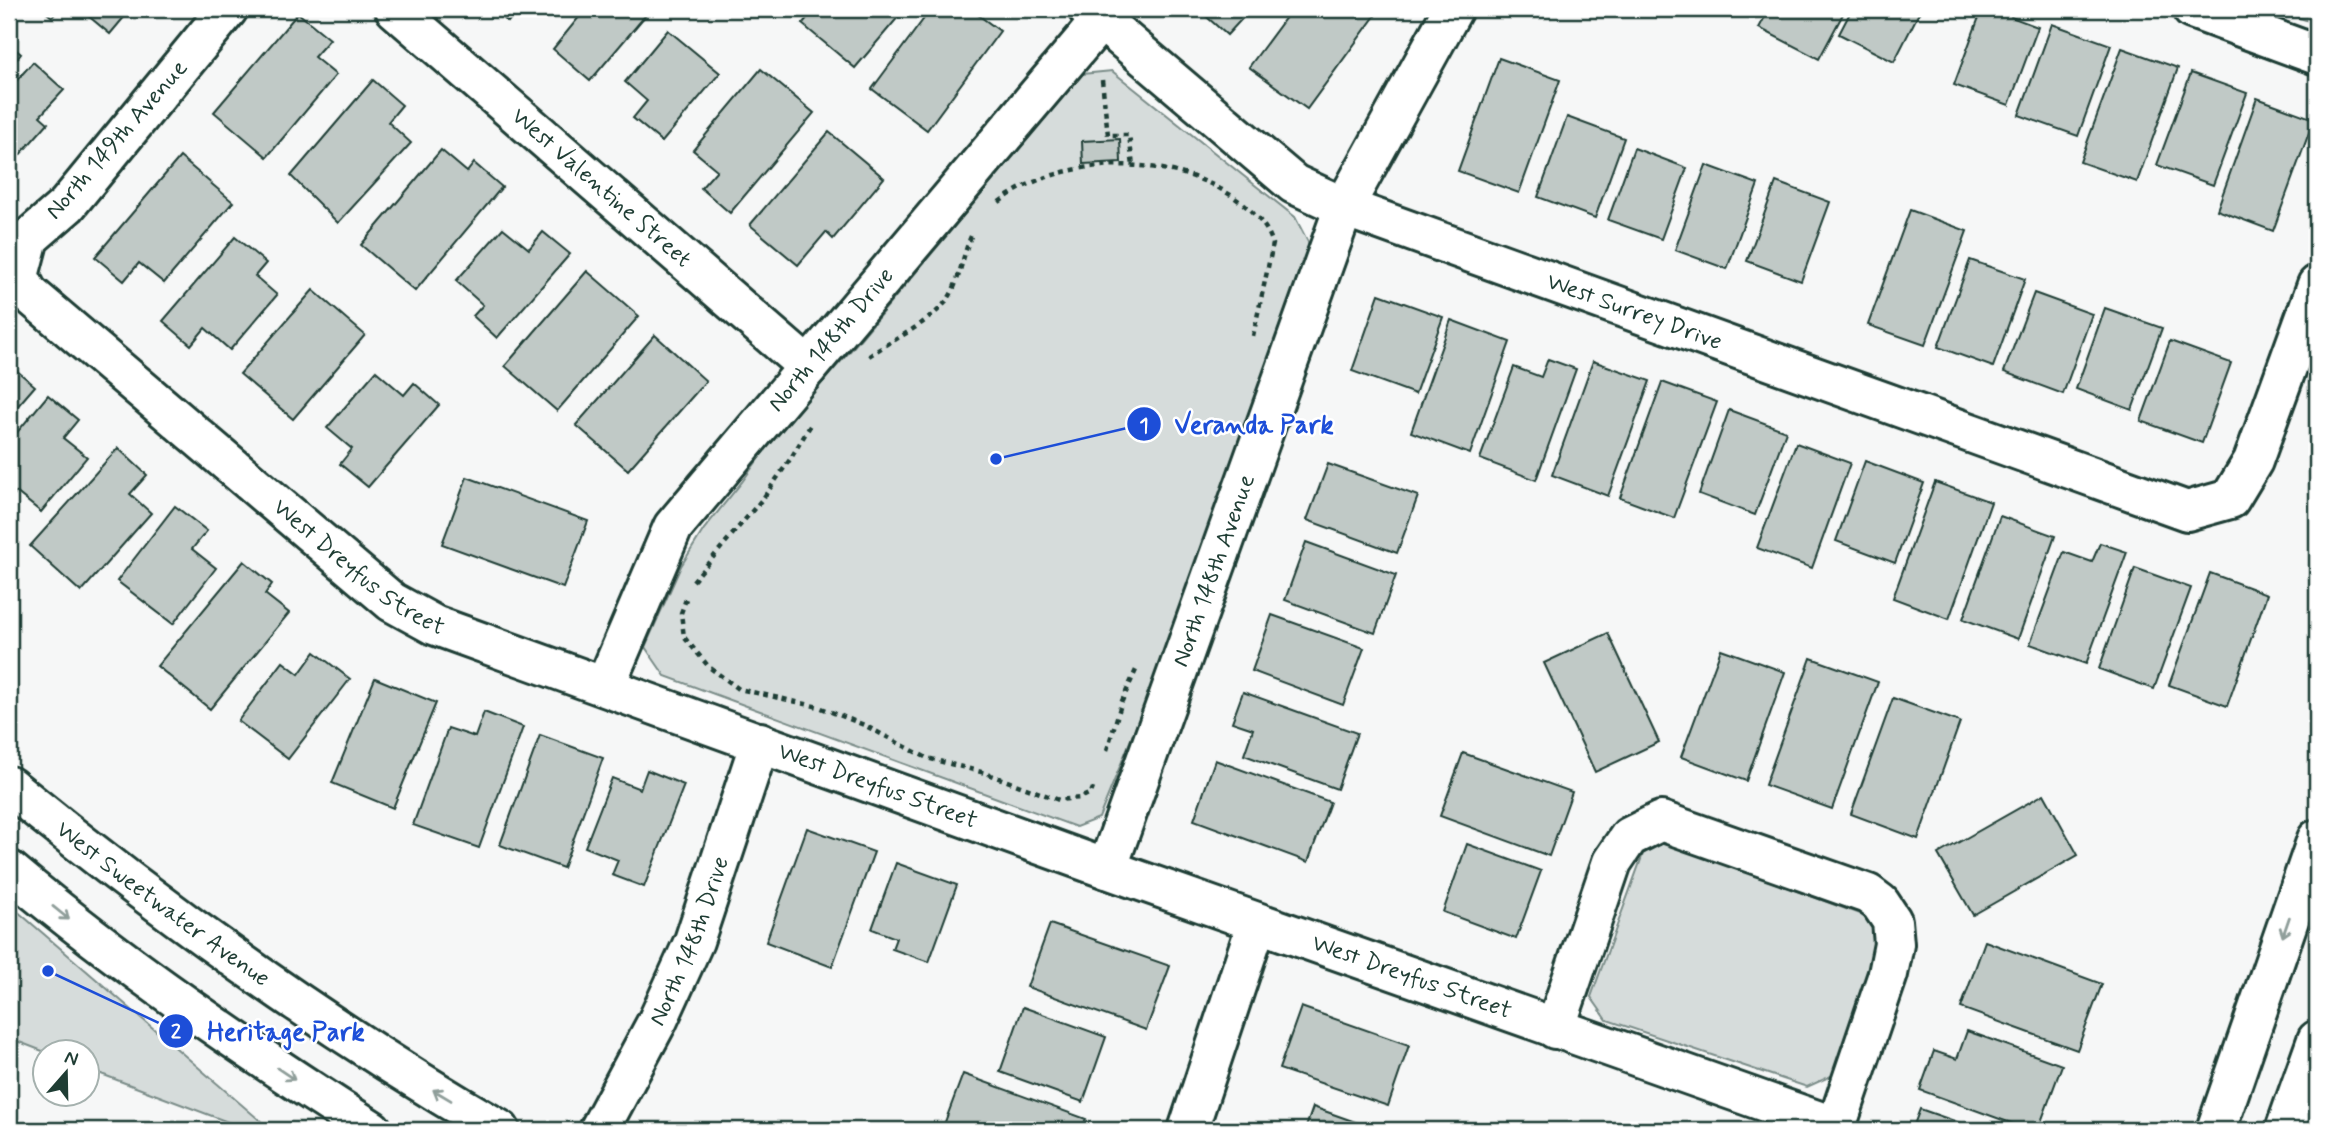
<svg xmlns="http://www.w3.org/2000/svg" width="2326" height="1139" font-family="Mynerve,sans-serif">
	<rect width="100%" height="100%" fill="#f6f7f7"/>
	<filter id="ink" filterUnits="userSpaceOnUse"><feTurbulence type="fractalNoise" baseFrequency=".0143" numOctaves="2"/><feDisplacementMap in="SourceGraphic" scale="14" xChannelSelector="R" yChannelSelector="G"/><feConvolveMatrix kernelMatrix="1 2 1 2 8 2 1 2 1" color-interpolation-filters="sRGB"/></filter>
	<g filter="url(#ink)">
		<!-- green -->
		<g fill="#d6dcdb" stroke="#7a8c88" stroke-width="2">
			<path d="M2275 9H2317V24Z"/>
			<path d="M1112 71 1295 217 1309 244 1268 367 1155 680 1099 818 1076 827 665 676 645 647 681 566 704 529 742 482 774 437 851 350 1082 74Z"/>
			<path d="M1664 842 1873 919 1883 945 1840 1072 1807 1087 1607 1020 1591 997 1643 854Z"/>
			<path d="M9 904 271 1130H249L88 1069V1052H45L9 1038Z"/>
		</g>
		<!-- building -->
		<g fill="#c0c9c6" stroke="#1f3d34" stroke-width="2">
			<path d="M42 9H59L52 17Z"/>
			<path d="M80 9H131L110 34Z"/>
			<path d="M492 9H518L508 22Z"/>
			<path d="M571 9H651L590 81 553 49 580 16Z"/>
			<path d="M815 9H905L855 68 802 24Z"/>
			<path d="M931 9H970L1000 31 927 130 872 89Z"/>
			<path d="M1198 9H1251L1227 35Z"/>
			<path d="M1292 9H1380L1307 109 1249 67Z"/>
			<path d="M1769 9H1832L1843 14 1819 59 1759 28Z"/>
			<path d="M1852 9H1921L1894 62 1839 34Z"/>
			<path d="M1982 9H2014L2011 17 2038 27 2009 105 1954 85Z"/>
			<path d="M298 13 330 39 314 57 336 75 267 157 214 112Z"/>
			<path d="M2052 24 2111 45 2078 136 2019 115Z"/>
			<path d="M668 30 720 73 662 142 633 118 647 101 625 82Z"/>
			<path d="M9 44 21 54 9 69Z"/>
			<path d="M2122 48 2178 68 2137 182 2080 162Z"/>
			<path d="M1499 58 1560 80 1519 193 1458 171Z"/>
			<path d="M33 62 64 90 40 116 48 123 9 167V89Z"/>
			<path d="M761 69 814 113 730 213 701 188 717 170 693 150Z"/>
			<path d="M2191 73 2247 93 2213 185 2157 165Z"/>
			<path d="M373 80 402 105 388 122 411 143 338 223 291 176Z"/>
			<path d="M2257 98 2314 119 2273 231 2217 210Z"/>
			<path d="M1567 117 1624 138 1595 218 1538 197Z"/>
			<path d="M829 132 884 178 833 239 826 232 798 265 750 225Z"/>
			<path d="M1120 139 1121 162 1083 164 1082 141Z"/>
			<path d="M1634 148 1687 168 1661 239 1608 220Z"/>
			<path d="M441 150 467 172 474 163 502 187 415 291 361 245Z"/>
			<path d="M180 157 233 202 164 283 139 263 124 281 95 257Z"/>
			<path d="M1706 165 1758 184 1727 269 1675 250Z"/>
			<path d="M1776 182 1830 202 1801 281 1747 261Z"/>
			<path d="M1910 210 1967 231 1925 345 1868 325Z"/>
			<path d="M503 228 529 249 543 232 570 254 497 338 473 316 483 305 456 281Z"/>
			<path d="M235 237 266 263 255 276 277 295 230 350 205 328 191 345 163 321Z"/>
			<path d="M1970 260 2025 279 1993 367 1938 347Z"/>
			<path d="M587 271 639 316 557 411 505 366Z"/>
			<path d="M313 290 365 335 293 419 240 374Z"/>
			<path d="M2034 293 2092 314 2063 394 2004 372Z"/>
			<path d="M1379 294 1443 317 1415 394 1352 371Z"/>
			<path d="M2105 308 2162 328 2132 410 2076 389Z"/>
			<path d="M1451 320 1510 342 1470 454 1411 432Z"/>
			<path d="M655 335 706 381 628 470 576 425Z"/>
			<path d="M2170 341 2231 363 2202 443 2141 421Z"/>
			<path d="M1548 359 1576 369 1536 480 1480 459 1514 367 1541 377Z"/>
			<path d="M1593 361 1650 381 1608 496 1552 475Z"/>
			<path d="M9 364 35 386 9 416Z"/>
			<path d="M376 371 404 395 414 383 439 405 368 487 340 464 352 449 327 428Z"/>
			<path d="M1662 382 1717 402 1674 518 1620 498Z"/>
			<path d="M48 395 78 420 63 438 87 457 41 512 16 492 9 501V442Z"/>
			<path d="M1729 410 1786 431 1755 515 1699 494Z"/>
			<path d="M1796 443 1850 463 1812 568 1757 548Z"/>
			<path d="M118 448 147 475 130 494 151 513 81 592 30 546Z"/>
			<path d="M1865 461 1924 483 1895 563 1836 541Z"/>
			<path d="M1328 464 1418 496 1397 553 1307 520Z"/>
			<path d="M467 477 588 521 563 588 442 544Z"/>
			<path d="M1935 482 1991 502 1949 619 1893 598Z"/>
			<path d="M175 506 207 531 192 549 216 568 173 624 117 581Z"/>
			<path d="M2000 516 2055 536 2018 639 1963 619Z"/>
			<path d="M1306 542 1396 575 1375 633 1285 600Z"/>
			<path d="M2100 543 2127 552 2086 664 2030 644 2064 552 2092 562Z"/>
			<path d="M244 561 272 584 265 594 289 613 210 709 157 666Z"/>
			<path d="M2135 568 2191 588 2154 689 2099 669Z"/>
			<path d="M2210 573 2267 594 2227 706 2169 685Z"/>
			<path d="M1272 615 1364 648 1343 705 1252 671Z"/>
			<path d="M1608 633 1659 742 1595 772 1544 663Z"/>
			<path d="M1721 649 1785 672 1746 781 1681 757Z"/>
			<path d="M315 652 350 679 288 759 238 721 283 662 299 674Z"/>
			<path d="M1811 658 1878 682 1832 809 1765 785Z"/>
			<path d="M375 678 436 703 393 808 332 783Z"/>
			<path d="M1243 692 1357 733 1337 789 1244 755 1253 729 1232 722Z"/>
			<path d="M1893 698 1960 722 1918 839 1851 814Z"/>
			<path d="M484 712 523 727 479 848 413 825 448 728 475 737Z"/>
			<path d="M540 735 603 758 563 868 500 845Z"/>
			<path d="M1463 753 1572 792 1549 856 1440 816Z"/>
			<path d="M1215 760 1330 802 1308 862 1194 820Z"/>
			<path d="M647 770 684 785 644 887 612 875 618 860 585 847 612 778 640 789Z"/>
			<path d="M2044 794 2078 855 1973 915 1938 854Z"/>
			<path d="M807 828 874 852 832 967 766 942Z"/>
			<path d="M1467 844 1541 871 1516 939 1443 912Z"/>
			<path d="M896 863 957 885 929 962 892 949 896 938 872 929Z"/>
			<path d="M1050 924 1170 966 1146 1030 1027 987Z"/>
			<path d="M1985 941 2102 984 2077 1050 1961 1008Z"/>
			<path d="M1023 1007 1106 1037 1083 1102 1000 1072Z"/>
			<path d="M1301 1007 1409 1045 1388 1106 1279 1069Z"/>
			<path d="M1967 1031 2062 1065 2038 1130H2030L1920 1090 1934 1051 1957 1059Z"/>
			<path d="M963 1074 1086 1119 1081 1130H942Z"/>
			<path d="M1313 1107 1378 1130H1305Z"/>
			<path d="M1920 1109 1980 1130H1912Z"/>
		</g>
		<g fill="none" stroke-linecap="round" stroke-linejoin="round">
			<!-- street casing -->
			<g stroke="#1f3d34" stroke-width="44">
				<g id="street">
					<path id="s1" d="M228 9 67 205 29 238 19 276 28 293 392 602 434 625 1107 869 1836 1127"/>
					<path id="s2" d="M395 9 808 367"/>
					<path id="s3" d="M1088 9 1294 184 1344 207 2187 511 2230 499 2253 461 2317 285"/>
					<path d="M2192 9 2317 55"/>
					<path id="s4" d="M605 686 673 527 1101 20"/>
					<path id="s5" d="M1107 869 1344 207 1453 9"/>
					<path d="M1555 1029 1612 862 1629 837 1661 821 1868 894 1880 903 1892 921 1894 944 1888 974 1835 1130"/>
					<path id="s6" d="M599 1130 658 1020 694 941 760 742"/>
					<path d="M1188 1130 1257 923"/>
				</g>
			</g>
			<!-- secondary casing -->
			<g stroke="#1f3d34" stroke-width="44">
				<g id="secondary">
					<path id="s7" d="M9 786C163 912 328 1030 500 1130"/>
					<path d="M9 870C123 966 247 1050 372 1130"/>
					<path d="M2216 1130 2317 839"/>
					<path d="M2285 1130 2317 1040"/>
				</g>
			</g>
			<!-- path -->
			<g stroke="#1f3d34" stroke-width="4.5" stroke-dasharray="5 5" stroke-linecap="butt">
				<path d="M1102 80 1108 135H1129L1133 166"/>
				<path d="M999 202C1061 155 1168 153 1232 196 1250 208 1267 224 1273 244L1253 336"/>
				<path d="M869 356C893 339 937 320 951 294 961 275 963 252 973 232"/>
				<path d="M693 581 764 497 791 458 810 426"/>
				<path d="M686 599 681 613 684 637 709 667 739 689 819 707 864 725 927 758 985 773 1059 800 1080 798 1091 793 1093 788"/>
				<path d="M1107 750 1122 701 1136 670"/>
			</g>
			<!-- street -->
			<use href="#street" stroke="#fff" stroke-width="38"/>
			<!-- secondary -->
			<use href="#secondary" stroke="#fff" stroke-width="38"/>
		</g>
		<!-- one-way arrows -->
		<defs><path id="oneway-shaft" d="M-6 0H5M1.5-3L5.5 0L1.5 3" fill="none" stroke-width="1.6" stroke-linecap="round" stroke-linejoin="round" transform="scale(1.75)"/></defs>
		<g stroke="#8f9e9a">
			<use href="#oneway-shaft" transform="translate(61 913) rotate(39)"/>
			<use href="#oneway-shaft" transform="translate(2286 927) rotate(109)"/>
			<use href="#oneway-shaft" transform="translate(286 1074) rotate(34)"/>
			<use href="#oneway-shaft" transform="translate(442 1095) rotate(-149)"/>
		</g>
	</g>
	<g text-anchor="middle" dominant-baseline="central" stroke-width="5" stroke-linejoin="round" paint-order="stroke">
		<!-- street labels -->
		<g font-size="24" fill="#1f3d34" stroke="#fff">
			<text transform="translate(117 140) rotate(-49)">North 149th Avenue</text>
			<text stroke="none"><textPath href="#s2" startOffset="273">West Valentine Street</textPath></text>
			<text stroke="none"><textPath href="#s3" startOffset="634">West Surrey Drive</textPath></text>
			<text stroke="none"><textPath href="#s4" startOffset="418">North 148th Drive</textPath></text>
			<text stroke="none"><textPath href="#s1" startOffset="793">West Dreyfus Street</textPath></text>
			<text stroke="none"><textPath href="#s5" startOffset="317">North 148th Avenue</textPath></text>
			<text stroke="none"><textPath href="#s1" startOffset="1360">West Dreyfus Street</textPath></text>
			<text stroke="none"><textPath href="#s7" startOffset="194">West Sweetwater Avenue</textPath></text>
			<text stroke="none"><textPath href="#s6" startOffset="210">North 148th Drive</textPath></text>
			<text stroke="none"><textPath href="#s1" startOffset="1927">West Dreyfus Street</textPath></text>
		</g>
	</g>
	<!-- callouts -->
	<path fill="none" stroke="#1d4ed8" stroke-width="2.5" d="M996 459L1144 424M48 971L176 1031"/>
	<g fill="#1d4ed8" stroke="#fff" stroke-width="2.5">
		<circle cx="996" cy="459" r="7"/>
		<circle cx="48" cy="971" r="7"/>
		<circle cx="1144" cy="424" r="18"/>
		<circle cx="176" cy="1031" r="18"/>
	</g>
	<g font-size="21" text-anchor="middle" font-weight="bold" fill="#fff">
		<text x="1144" y="432">1</text>
		<text x="176" y="1038">2</text>
	</g>
	<g font-size="26" text-anchor="middle" font-weight="bold" fill="#1d4ed8" stroke="#fff" stroke-width="5" stroke-linejoin="round" paint-order="stroke">
		<text x="1254" y="433">Veranda Park</text>
		<text x="286" y="1040">Heritage Park</text>
	</g>
	<!-- margin -->
	<rect width="2326" height="1139" fill="none" stroke="#fff" stroke-width="35"/>
	<rect x="18" y="18" width="2291" height="1104" fill="none" stroke="#1f3d34" stroke-width="2.5" filter="url(#ink)"/>
	<!-- north arrow -->
	<g transform="translate(66 1073) rotate(20)"><circle r="33" fill="#ffffff" stroke="#a5b1ae" stroke-width="2"/>
	<path d="M0-5L12 26L0 18L-12 26Z" fill="#1f3d34"/>
	<text y="-10" font-size="19" font-weight="bold" text-anchor="middle" fill="#1f3d34">N</text>
	</g>
</svg>
